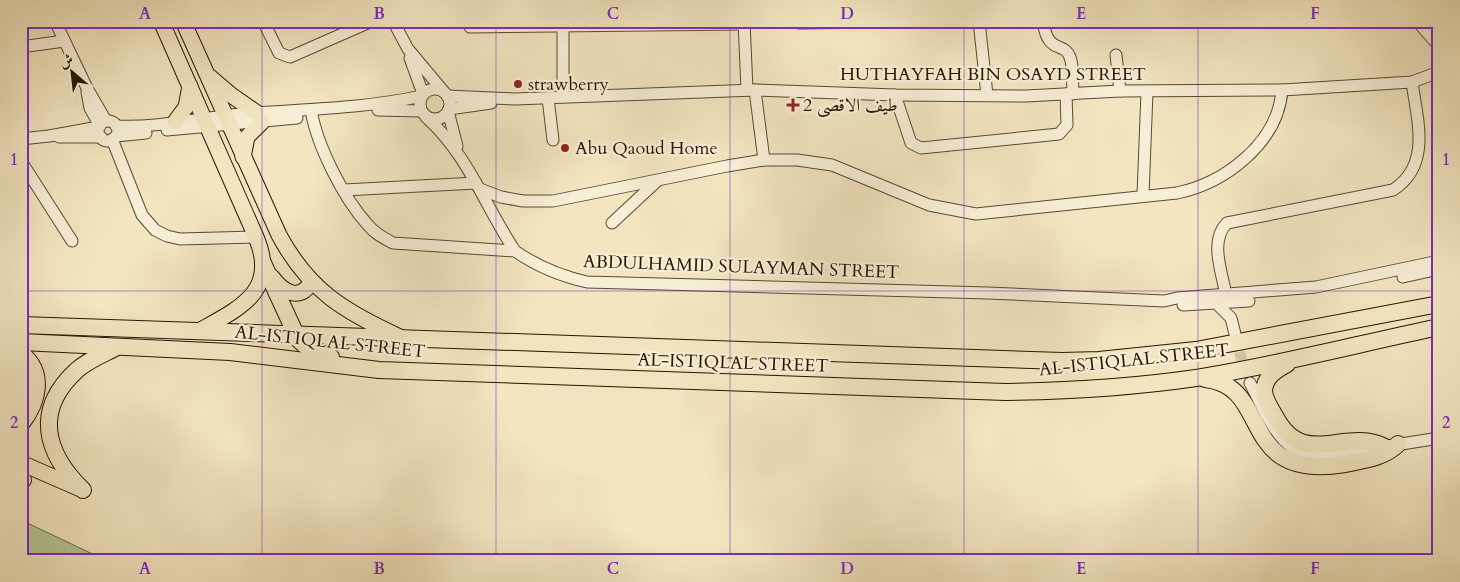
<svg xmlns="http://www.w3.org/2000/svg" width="1460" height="582" font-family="Cardo,Amiri,serif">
	<rect width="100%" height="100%" fill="#f2e5c0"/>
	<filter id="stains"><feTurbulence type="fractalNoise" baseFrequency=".004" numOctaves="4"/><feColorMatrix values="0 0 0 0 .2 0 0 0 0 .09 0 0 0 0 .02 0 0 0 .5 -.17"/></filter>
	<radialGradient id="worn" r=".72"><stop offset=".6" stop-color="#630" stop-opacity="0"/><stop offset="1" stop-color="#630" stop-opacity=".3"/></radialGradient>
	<!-- green -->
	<path fill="#b5c697" stroke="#6d6e4e" d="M21 520 103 559 108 561H21Z"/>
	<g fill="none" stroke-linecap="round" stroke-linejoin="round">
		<!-- minor-tunnel -->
		<path stroke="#d3c6a4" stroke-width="11" stroke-dasharray="11 5.5" stroke-linecap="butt" d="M1235 336 1246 375"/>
		<!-- minor casing -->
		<g stroke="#584a33" stroke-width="13">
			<g id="minor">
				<path d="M55 21 87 88 106 121"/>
				<path d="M263 21 279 53 290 57 372 21"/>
				<path d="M393 21 408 49 444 92"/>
				<path d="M744 21 747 90"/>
				<path d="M793 21 798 23 979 21"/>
				<path d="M979 21 987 95"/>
				<path d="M1043 21C1048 56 1063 40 1070 57 1074 68 1072 82 1073 94"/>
				<path d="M1417 21 1439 46"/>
				<path d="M470 27 744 24"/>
				<path d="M21 47 64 41"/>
				<path d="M1116 55 1120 91"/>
				<path d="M410 58 423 94"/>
				<circle cx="435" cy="104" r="15"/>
				<path d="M755 90 764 160"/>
				<path d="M87 92 90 108 100 126"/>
				<path d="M895 95 911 143 921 148 1059 134 1067 125 1066 94"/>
				<path d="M447 96 515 99 755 90 895 95 1026 96 1120 91 1282 90 1412 82 1439 72"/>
				<path d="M563 97V26"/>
				<path d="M548 98 553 140"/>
				<path d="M449 109 491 103"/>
				<path d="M311 110C317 146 344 199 368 225 375 234 384 238 393 243L515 251C538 267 560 276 587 282L988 293 1164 301 1177 298 1316 287 1439 261"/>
				<path d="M378 110 421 111"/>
				<path d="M448 111 457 146"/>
				<path d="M426 117C467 153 485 206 515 251"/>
				<circle cx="108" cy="131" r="10"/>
				<path d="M116 126C158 128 200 118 241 114 302 109 362 109 422 96"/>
				<path d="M167 130 297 118"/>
				<path d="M116 136 146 133"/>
				<path d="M59 137H101"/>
				<path d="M21 139 49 136 99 127"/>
				<path d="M112 139 142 215 155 230 167 236 180 239 256 237"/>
				<path d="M21 161 72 241"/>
				<path d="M480 189 501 197 523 201H553L727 166 764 160H797L832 165 929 205 976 214 1177 193C1225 183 1278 143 1282 90"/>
				<path d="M344 190 476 183"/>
				<path d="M1143 195 1147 92"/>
				<path d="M612 223 656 182"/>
				<path d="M1403 277 1439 269"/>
				<path d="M1226 295C1222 272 1209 241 1227 223L1393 190C1432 165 1417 120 1412 82"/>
				<path d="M1217 304 1231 318 1235 334"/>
				<path d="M1183 305 1249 301"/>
				<path d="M1250 383C1268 416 1281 460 1326 456L1439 438"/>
			</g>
		</g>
		<!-- major casing -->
		<g stroke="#251604" stroke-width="17">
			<g id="major">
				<path d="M161 21 256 237C279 291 240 308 199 331"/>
				<path d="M183 21 279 235C309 291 345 312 402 338"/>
				<path d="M210 77 231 95 257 113"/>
				<path d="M175 122 186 107 190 86"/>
				<path d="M243 157 247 137 262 122"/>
				<path d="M272 277C282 291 300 303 311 282"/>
				<path d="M21 463 83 490"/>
			</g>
		</g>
		<!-- highway casing -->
		<g stroke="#251604" stroke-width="18">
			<g id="highway">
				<path d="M263 263 298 339 310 350 331 357"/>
				<path d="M21 325 1062 361 1099 360 1196 350 1439 304"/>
				<path d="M21 342 230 352 379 370 1006 392C1069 391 1134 387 1196 378 1278 365 1358 344 1439 327"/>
				<path d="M21 353C46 373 38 403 21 424"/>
				<path d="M1287 364C1276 370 1264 377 1264 392 1265 400 1271 409 1275 416 1304 471 1344 426 1385 447"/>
				<path d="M1205 379C1274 386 1235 482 1345 464 1364 460 1384 458 1398 444"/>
				<path d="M21 479 23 480"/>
				<path d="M83 490C45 453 33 410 77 370 88 360 104 354 117 347"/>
			</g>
		</g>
		<!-- minor -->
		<use href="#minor" stroke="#f7eed6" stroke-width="11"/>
		<!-- major -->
		<use href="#major" stroke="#f2e5c0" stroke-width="15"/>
		<!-- highway -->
		<use href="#highway" stroke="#f2e5c0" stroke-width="16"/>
	</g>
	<!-- grid -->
	<path fill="none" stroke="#7b2cbf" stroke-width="1" stroke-opacity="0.55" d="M262 21V561M496 21V561M730 21V561M964 21V561M1198 21V561M21 291H1439"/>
	<!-- markers -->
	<g fill="#8f2418" stroke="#f7eed6" stroke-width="2">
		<circle cx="518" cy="84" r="5"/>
		<path d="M790.5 97.5h5v5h5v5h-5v5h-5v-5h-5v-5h5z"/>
		<circle cx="565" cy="148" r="5"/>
	</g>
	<g text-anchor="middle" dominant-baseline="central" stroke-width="4.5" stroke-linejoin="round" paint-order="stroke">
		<!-- street labels -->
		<g font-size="18" fill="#251604" stroke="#f7eed6">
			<text x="993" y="74">HUTHAYFAH BIN OSAYD STREET</text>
			<text transform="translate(741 267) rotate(2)">ABDULHAMID SULAYMAN STREET</text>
			<text transform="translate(330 342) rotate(6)">AL-ISTIQLAL STREET</text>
			<text transform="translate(1134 360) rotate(-6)">AL-ISTIQLAL STREET</text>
			<text transform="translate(733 363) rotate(2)">AL-ISTIQLAL STREET</text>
		</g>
		<!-- poi labels -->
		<g font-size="18" fill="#251604" stroke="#f7eed6" text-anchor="start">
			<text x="528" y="84">strawberry</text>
			<text x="803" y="105">طيف الاقصى 2</text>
			<text x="575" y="148">Abu Qaoud Home</text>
		</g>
	</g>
	<!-- margin -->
	<rect width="1460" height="582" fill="none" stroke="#f2e5c0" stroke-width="55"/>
	<!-- north arrow -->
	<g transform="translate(72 72) rotate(332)" stroke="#f7eed6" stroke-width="4" paint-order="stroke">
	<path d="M0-4L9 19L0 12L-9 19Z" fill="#251604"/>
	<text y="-8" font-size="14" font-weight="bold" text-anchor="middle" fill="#251604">ش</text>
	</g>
	<rect x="28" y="28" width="1404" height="526" fill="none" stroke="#7b2cbf" stroke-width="2"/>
	<g font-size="16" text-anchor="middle" font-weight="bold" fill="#7b2cbf">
		<text x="145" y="19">A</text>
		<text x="379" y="19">B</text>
		<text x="613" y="19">C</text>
		<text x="847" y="19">D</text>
		<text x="1081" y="19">E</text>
		<text x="1315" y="19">F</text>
		<text x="14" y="165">1</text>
		<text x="1446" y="165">1</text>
		<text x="14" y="428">2</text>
		<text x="1446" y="428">2</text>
		<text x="145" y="574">A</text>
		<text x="379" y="574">B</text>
		<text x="613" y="574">C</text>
		<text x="847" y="574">D</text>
		<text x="1081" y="574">E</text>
		<text x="1315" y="574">F</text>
	</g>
	<rect width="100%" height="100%" filter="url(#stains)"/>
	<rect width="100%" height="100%" fill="url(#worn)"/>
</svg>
